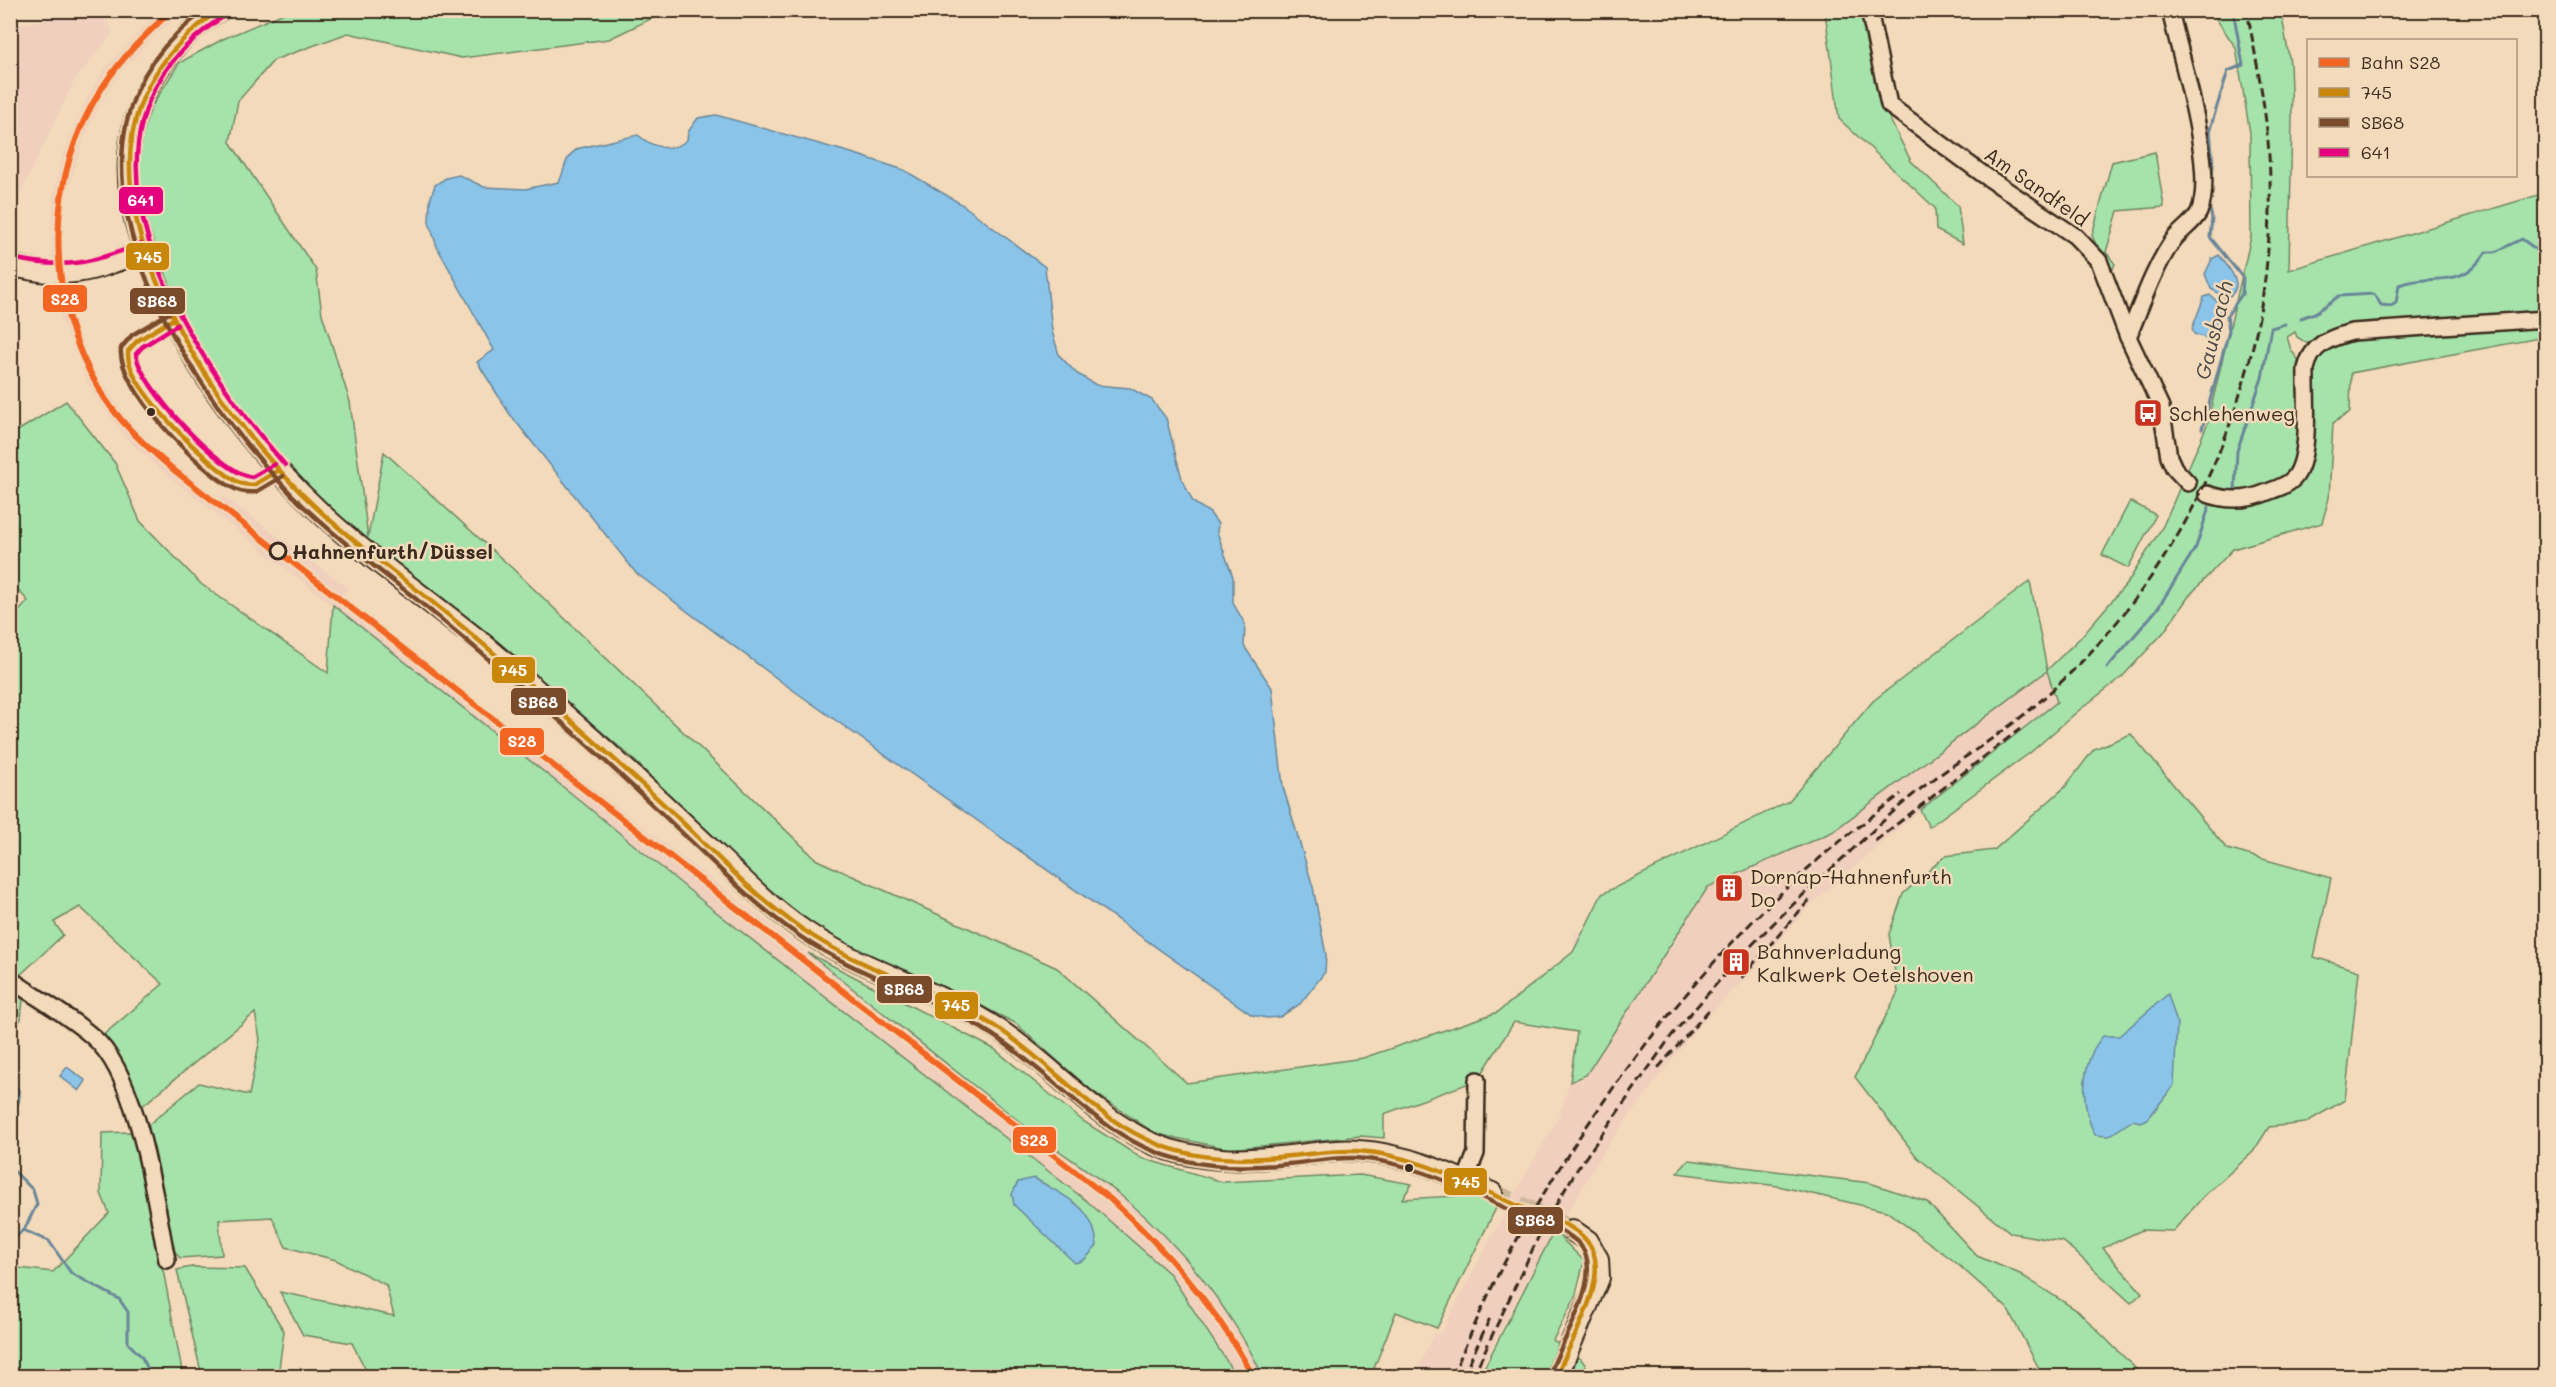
<svg xmlns="http://www.w3.org/2000/svg" width="2556" height="1387" font-family="Mali,sans-serif">
	<rect width="100%" height="100%" fill="#f2daba"/>
	<filter id="ink" filterUnits="userSpaceOnUse"><feTurbulence type="fractalNoise" baseFrequency=".0167" numOctaves="2"/><feDisplacementMap in="SourceGraphic" scale="12" xChannelSelector="R" yChannelSelector="G"/><feConvolveMatrix kernelMatrix="1 2 1 2 8 2 1 2 1" color-interpolation-filters="sRGB"/></filter>
	<g filter="url(#ink)">
		<!-- built -->
		<g fill="#f0cfbe">
			<path d="M165 10 183 11 158 32 121 71 100 103 83 140 67 192 63 224 52 228 54 194 60 165 70 137 88 97 104 70 148 23Z"/>
			<path d="M100 11 113 32 74 81 17 200 11 206V26Z"/>
			<path d="M62 230 64 265 52 266V234Z"/>
			<path d="M54 285 67 286 73 316 84 348 94 371 124 415 154 447 220 499 223 496 348 588 342 597 808 953 876 1009 1126 1200 1176 1247 1218 1299 1254 1358 1263 1376H1237L1196 1310 1170 1274 1088 1202 706 904 572 794 156 466 126 437 106 411 88 384 61 318Z"/>
			<path d="M2047 671 2057 702 1920 810 1809 906 1758 965 1696 1028 1606 1147 1520 1292 1477 1376H1415L1434 1333 1440 1335 1507 1208 1559 1116 1570 1082 1578 1030 1575 933 1587 931 1588 1030 1580 1084 1708 887 1832 832Z"/>
		</g>
		<!-- green -->
		<g fill="#a5e3ab" stroke="#708664" stroke-width="1.5">
			<path d="M291 10 667 11 609 39 462 58 348 33 274 60 238 101 230 142 316 270 322 314 350 402 368 537 384 452 512 568 817 860 1057 968 1187 1083 1363 1058 1498 1012 1573 952 1602 894 1789 801 1873 701 2030 581 2047 670 2080 638 2128 582 2163 526 2207 425 2251 237 2250 133 2236 48 2211 11H2281L2290 63 2292 118 2289 270 2545 193V316L2330 333 2308 344 2297 337 2295 332 2287 337 2291 350 2300 362 2302 431 2294 486 2313 363 2321 351 2349 337 2545 324V337L2351 373 2350 412 2333 423 2329 498 2322 523 2233 549 2189 596 2164 632 2122 677 2078 711 2031 752 1929 827 1920 810 2057 702 2047 671 1832 832 1708 887 1586 1075 1570 1082 1577 1032 1514 1022 1478 1080 1384 1114V1138L1361 1136 1230 1149 1156 1134 1088 1088 1015 1023 945 988 855 949 806 920 757 880 630 756 499 644 331 512 241 416 200 350 155 260 133 171 143 120 179 63 223 39Z"/>
			<path d="M1825 11H1861L1881 102 1911 161 1958 206 1963 244 1936 230 1935 208 1839 119Z"/>
			<path d="M2155 152 2164 207 2118 211 2106 252 2115 264 2109 277 2092 235 2112 162Z"/>
			<path d="M66 401 115 463 140 521 201 584 328 673 333 605 572 794 706 904 1088 1202 1170 1274 1228 1363 1234 1376H369L352 1343 303 1335 280 1292 394 1316 386 1285 336 1260 286 1247 272 1217 219 1220 222 1255 180 1258 172 1248 148 1125 199 1083 249 1095 260 1039 255 1013 141 1107 100 1038 163 984 80 907 54 922 63 935 18 977 11 972 10 621 28 601 11 582V435Z"/>
			<path d="M2130 501 2156 515 2128 568 2102 555Z"/>
			<path d="M2131 734 2227 849 2331 878 2314 957 2359 971 2345 1100 2305 1123 2269 1127 2253 1152 2204 1196 2173 1231 2142 1230 2103 1248 2142 1293 2131 1303 2064 1242 2011 1233 1917 1157 1855 1077 1898 992 1889 934 1903 894 1945 856 1994 850 2065 787 2094 749Z"/>
			<path d="M808 953 994 1049 1083 1121 1141 1158 1223 1182 1360 1175 1412 1184 1402 1199 1474 1195 1497 1206 1437 1328 1396 1312 1371 1376H1263C1231 1309 1182 1246 1124 1198 1092 1172 1057 1151 1025 1126 952 1069 880 1010 808 953Z"/>
			<path d="M10 985 23 1000 21 1019 11 1031Z"/>
			<path d="M131 1132 139 1142 183 1376H11L10 1267 53 1272 109 1213 101 1193 102 1133Z"/>
			<path d="M1689 1160 1870 1183 1927 1202 1977 1256 2020 1274 2078 1311 2143 1376H2043L2007 1308 1954 1261 1886 1211 1778 1186 1677 1173Z"/>
			<path d="M1554 1231 1584 1261 1575 1298 1553 1340 1581 1359 1593 1376H1480Z"/>
			<path d="M191 1267 245 1268 284 1331 278 1376H202L177 1270Z"/>
		</g>
		<!-- water -->
		<g fill="#8ac4e9" stroke="#6a8698" stroke-width="1.5">
			<path d="M716 115 855 154 904 170 963 205 1045 267 1052 331 1059 355 1076 373 1096 385 1130 388 1152 400 1166 418 1182 479 1193 502 1210 513 1218 524 1217 532 1233 577V603L1245 624 1244 646 1272 688 1283 787 1313 887 1326 955 1325 972 1300 1004 1280 1017 1267 1018 1252 1015 783 683 636 573 509 413 477 362 494 350 437 247 429 222 430 200 435 185 446 178 459 175 484 187 525 189 559 182C566 168 564 155 580 148L638 135C653 148 672 153 687 140L688 132 698 118Z"/>
			<path d="M2219 255C2228 267 2248 287 2226 298L2211 289 2205 274 2212 259Z"/>
			<path d="M2210 295 2223 307 2214 338 2210 340 2194 334 2192 329 2204 297Z"/>
			<path d="M2168 994 2177 1023 2174 1085 2148 1119 2140 1122 2133 1120 2109 1136 2095 1135C2080 1105 2080 1062 2103 1036H2119Z"/>
			<path d="M67 1067 86 1081 79 1091 60 1076Z"/>
			<path d="M10 1079C23 1089 23 1103 11 1113Z"/>
			<path d="M1034 1178C1065 1197 1094 1205 1097 1246L1084 1260 1075 1263 1014 1205 1012 1194 1018 1182Z"/>
		</g>
		<g fill="none" stroke-linecap="round" stroke-linejoin="round">
			<!-- stream -->
			<g stroke="#6a8698" stroke-width="3">
				<path d="M2211 183 2213 166 2210 129 2228 71 2243 65 2233 10"/>
				<path d="M2301 318 2315 313 2339 296 2374 294 2381 305 2391 306 2396 303 2399 285C2432 272 2461 292 2486 252H2495L2522 239 2537 250 2546 249"/>
				<path d="M2202 429 2229 331 2227 316 2242 294 2243 278 2210 237 2212 218 2208 201"/>
				<path d="M2235 491 2237 451 2262 378 2271 328 2285 324"/>
				<path d="M2107 668 2158 608 2196 547 2209 507"/>
				<path d="M10 1167 33 1190 37 1204 24 1230"/>
				<path d="M10 1237 14 1239 23 1230 49 1241 71 1273 119 1299 128 1312V1343L141 1356 152 1376"/>
				<path d="M1571 1376 1577 1353"/>
			</g>
			<!-- major-tunnel -->
			<path stroke="#cdb79b" stroke-width="20" stroke-dasharray="20 10" stroke-linecap="butt" d="M1492 1193 1572 1230"/>
			<!-- minor casing -->
			<g stroke="#3b2a1e" stroke-width="20">
				<g id="minor">
					<path d="M1869 10 1889 105 1984 175 2075 236 2099 261 2128 337 2161 407 2169 457 2174 468 2188 483"/>
					<path d="M2128 337C2141 306 2153 270 2172 242 2179 231 2194 223 2199 212 2217 172 2180 56 2170 10"/>
					<path d="M2207 494C2227 501 2246 501 2265 493 2275 489 2287 486 2294 478 2312 457 2305 397 2306 369 2311 345 2329 338 2352 332L2546 319"/>
					<path d="M10 979C37 998 68 1015 93 1037 139 1076 155 1201 167 1260"/>
					<path d="M1465 1181 1476 1153 1477 1080"/>
				</g>
			</g>
			<!-- major casing -->
			<g stroke="#3b2a1e" stroke-width="24">
				<g id="major">
					<path d="M220 10C168 41 132 97 129 157 126 202 140 242 157 283 193 372 255 452 325 517 374 562 430 601 482 643 510 666 537 691 565 715 610 754 654 795 698 837 732 869 764 903 803 930 864 972 938 989 999 1030 1053 1066 1091 1115 1151 1143 1199 1164 1249 1161 1299 1155 1319 1153 1339 1149 1359 1151 1407 1154 1449 1174 1492 1193"/>
					<path d="M10 265C70 280 88 272 144 251"/>
					<path d="M1557 1376 1599 1278 1598 1259 1588 1241 1572 1230"/>
				</g>
			</g>
			<!-- minor -->
			<use href="#minor" stroke="#f2daba" stroke-width="15"/>
			<!-- major -->
			<use href="#major" stroke="#f2daba" stroke-width="20"/>
			<!-- rail -->
			<g stroke="#3b2a1e" stroke-width="3" stroke-dasharray="9 4.5" stroke-linecap="butt">
				<path d="M1875 841 2020 729"/>
				<path d="M1751 946C1784 912 1819 880 1854 848 1874 830 1893 811 1914 794 1957 760 2006 733 2047 695 2203 555 2285 350 2268 141 2264 97 2255 54 2247 10"/>
				<path d="M1741 978 1812 897"/>
				<path d="M1658 1068 1709 1010"/>
				<path d="M1452 1376C1468 1341 1483 1304 1501 1269 1578 1124 1683 981 1805 871 1836 843 1869 819 1901 794"/>
				<path d="M1463 1376 1490 1318"/>
				<path d="M1473 1376 1544 1225 1576 1171 1672 1035 1726 973"/>
			</g>
			<!-- bus-1 casing -->
			<g stroke="#f2daba" stroke-width="9">
				<g id="bus-1">
					<path d="M219 10C114 83 112 180 160 289 193 365 242 433 300 492 335 527 373 556 412 586 457 621 500 658 542 695 587 735 632 774 676 816 716 855 755 897 802 929 864 972 939 989 1002 1031 1052 1065 1091 1113 1146 1139 1191 1161 1241 1161 1290 1156 1312 1154 1334 1150 1357 1151 1414 1154 1465 1182 1516 1205 1538 1214 1570 1221 1586 1240 1616 1273 1569 1341 1557 1376"/>
					<path d="M173 319 137 341 128 351C128 355 128 361 130 365 139 397 207 464 236 481 241 484 248 485 254 485L279 470"/>
				</g>
			</g>
			<!-- bus-2 casing -->
			<g stroke="#f2daba" stroke-width="9">
				<g id="bus-2">
					<path d="M206 10C23 136 180 380 292 495 332 535 377 568 421 603 471 643 519 685 567 727 612 766 656 808 699 849 731 880 764 912 801 937 860 977 931 995 991 1034 1045 1068 1086 1119 1144 1147 1189 1168 1239 1169 1288 1164 1310 1162 1333 1157 1355 1158 1412 1161 1463 1189 1514 1212 1534 1221 1558 1226 1575 1240 1611 1268 1561 1340 1550 1374"/>
					<path d="M169 313 132 335 121 348C116 387 200 471 233 488 240 492 248 493 256 492L283 476"/>
				</g>
			</g>
			<!-- bus-3 casing -->
			<g stroke="#f2daba" stroke-width="9">
				<g id="bus-3">
					<path d="M224 16C43 133 184 348 285 465"/>
					<path d="M12 258C66 270 90 263 141 244"/>
					<path d="M177 325 142 347 136 354C139 385 221 474 252 477L275 464"/>
				</g>
			</g>
			<!-- bus-1 -->
			<use href="#bus-1" stroke="#c88708" stroke-width="4.5"/>
			<!-- bus-2 -->
			<use href="#bus-2" stroke="#7a4b2a" stroke-width="4.5"/>
			<!-- bus-3 -->
			<use href="#bus-3" stroke="#e5007d" stroke-width="4.5"/>
			<!-- rail-1 casing -->
			<g stroke="#f2daba" stroke-width="10">
				<path id="rail-1" d="M172 10C146 34 121 58 102 88 44 178 45 296 98 387 116 420 147 447 175 471L1109 1198C1167 1250 1216 1307 1253 1376"/>
			</g>
			<!-- rail-1 -->
			<use href="#rail-1" stroke="#f26522" stroke-width="6"/>
		</g>
	</g>
	<!-- icons -->
	<defs>
		<g id="bus-square" transform="scale(1.5)"><rect x="-9" y="-9" width="18" height="18" rx="4" fill="#c8321e" stroke="#f2daba"/><path d="M-5-6H5V4H4V6H2V4H-2V6H-4V4H-5ZM-3.5-4V0h7V-4ZM-3.5 1.2v1.5H-2V1.2ZM2 1.2v1.5H3.5V1.2Z" fill="#fff"/></g>
		<g id="building-square" transform="scale(1.5)"><rect x="-9" y="-9" width="18" height="18" rx="4" fill="#c8321e" stroke="#f2daba"/><path d="M-4-6H4V6H1V3H-1V6H-4ZM-2.5-4.3h1.7v1.8h-1.7ZM.8-4.3h1.7v1.8H.8ZM-2.5-1h1.7V.8h-1.7ZM.8-1h1.7V.8H.8Z" fill="#fff"/></g>
	</defs>
	<g fill-rule="evenodd">
		<use href="#bus-square" x="2148" y="413"/>
		<use href="#building-square" x="1729" y="888"/>
		<use href="#building-square" x="1736" y="962"/>
	</g>
	<!-- markers -->
	<g fill="#3b2a1e" stroke="#f2daba" stroke-width="2">
		<circle cx="151" cy="412" r="5"/>
		<circle cx="1409" cy="1168" r="5"/>
	</g>
	<circle fill="#f2daba" stroke="#3b2a1e" stroke-width="3" cx="278" cy="551" r="8"/>
	<g text-anchor="middle" dominant-baseline="central" stroke-width="5" stroke-linejoin="round" paint-order="stroke">
		<!-- street labels -->
		<g font-size="20" fill="#3b2a1e" stroke="#f2daba">
			<text transform="translate(2037 186) rotate(35)">Am Sandfeld</text>
		</g>
		<!-- poi labels -->
		<g font-size="20" fill="#3b2a1e" stroke="#f2daba" text-anchor="start">
			<text x="2169" y="413">Schlehenweg</text>
			<text x="1750" y="876">Dornap-Hahnenfurth<tspan x="1750" dy="23">Do</tspan></text>
			<text x="1757" y="951">Bahnverladung<tspan x="1757" dy="23">Kalkwerk Oetelshoven</tspan></text>
		</g>
		<!-- stop labels -->
		<g font-size="20" font-weight="bold" fill="#3b2a1e" stroke="#f2daba" text-anchor="start">
			<text x="292" y="551">Hahnenfurth/Düssel</text>
		</g>
		<!-- water labels -->
		<g font-size="21" font-style="italic" fill="#4b4947" stroke="#f2daba">
			<text transform="translate(2213 330) rotate(-76)">Gausbach</text>
		</g>
	</g>
	<g stroke="#f2daba" stroke-width="2">
		<rect x="118" y="186" width="46" height="29" rx="6" fill="#e5007d"/>
		<rect x="125" y="242" width="45" height="29" rx="6" fill="#c88708"/>
		<rect x="42" y="284" width="46" height="29" rx="6" fill="#f26522"/>
		<rect x="129" y="287" width="57" height="28" rx="6" fill="#7a4b2a"/>
		<rect x="491" y="656" width="45" height="28" rx="6" fill="#c88708"/>
		<rect x="510" y="687" width="57" height="29" rx="6" fill="#7a4b2a"/>
		<rect x="499" y="727" width="46" height="29" rx="6" fill="#f26522"/>
		<rect x="876" y="975" width="57" height="29" rx="6" fill="#7a4b2a"/>
		<rect x="934" y="991" width="45" height="29" rx="6" fill="#c88708"/>
		<rect x="1012" y="1126" width="45" height="28" rx="6" fill="#f26522"/>
		<rect x="1443" y="1167" width="45" height="29" rx="6" fill="#c88708"/>
		<rect x="1507" y="1206" width="57" height="29" rx="6" fill="#7a4b2a"/>
	</g>
	<g font-size="16" text-anchor="middle" font-weight="bold" fill="#fff">
		<text x="141" y="206">641</text>
		<text x="148" y="263">745</text>
		<text x="65" y="305">S28</text>
		<text x="157" y="307">SB68</text>
		<text x="513" y="676">745</text>
		<text x="538" y="708">SB68</text>
		<text x="522" y="747">S28</text>
		<text x="904" y="995">SB68</text>
		<text x="956" y="1011">745</text>
		<text x="1034" y="1146">S28</text>
		<text x="1466" y="1188">745</text>
		<text x="1535" y="1226">SB68</text>
	</g>
	<!-- margin -->
	<rect width="2556" height="1387" fill="none" stroke="#f2daba" stroke-width="36"/>
	<rect x="18" y="18" width="2520" height="1351" fill="none" stroke="#3b2a1e" stroke-width="2" filter="url(#ink)"/>
	<!-- legend -->
	<rect x="2307" y="39" width="210" height="138" fill="#f2daba" stroke="#a9947c" stroke-width="1.5"/>
	<rect x="2319" y="58" width="30" height="9" fill="#f26522" stroke="#a9947c" stroke-width="1.5"/>
	<text x="2361" y="69" font-size="18" fill="#3b2a1e">Bahn S28</text>
	<rect x="2319" y="88" width="30" height="9" fill="#c88708" stroke="#a9947c" stroke-width="1.5"/>
	<text x="2361" y="99" font-size="18" fill="#3b2a1e">745</text>
	<rect x="2319" y="118" width="30" height="9" fill="#7a4b2a" stroke="#a9947c" stroke-width="1.5"/>
	<text x="2361" y="129" font-size="18" fill="#3b2a1e">SB68</text>
	<rect x="2319" y="148" width="30" height="9" fill="#e5007d" stroke="#a9947c" stroke-width="1.5"/>
	<text x="2361" y="159" font-size="18" fill="#3b2a1e">641</text>
</svg>
